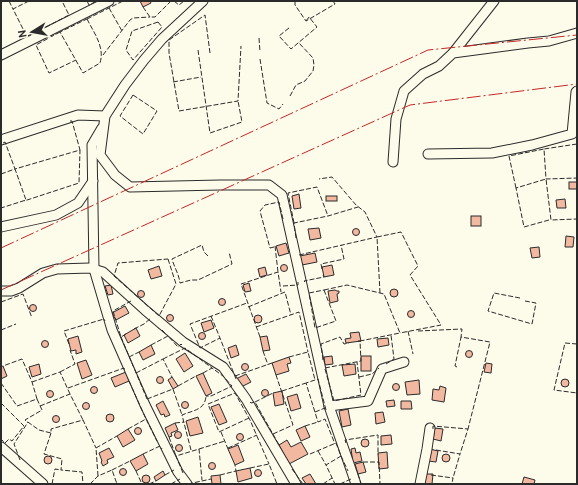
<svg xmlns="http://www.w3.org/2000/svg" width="578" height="485" font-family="Overpass,sans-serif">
	<rect width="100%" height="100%" fill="#fdfbea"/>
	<!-- building -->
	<g fill="#f2b8a0" stroke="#2b2b2b">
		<path d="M140 1H150L151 3 143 7Z"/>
		<rect x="569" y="182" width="8" height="7"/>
		<path d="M299 194 301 208 294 209 292 196Z"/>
		<rect x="326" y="196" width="11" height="5"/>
		<path d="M565 199 566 208H557L556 200Z"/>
		<rect x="471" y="216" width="10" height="10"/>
		<path d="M319 228 321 238 310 240 308 229Z"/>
		<circle cx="356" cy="232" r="3.5"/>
		<path d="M566 236 574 237 573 247H565Z"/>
		<path d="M286 243 289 253 279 256 276 246Z"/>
		<path d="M539 247 540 257 532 258 530 248Z"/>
		<path d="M315 253 317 262 302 265 300 256Z"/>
		<circle cx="284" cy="268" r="3.5"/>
		<path d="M332 265 334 275 324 277 322 267Z"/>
		<path d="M159 266 162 276 151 279 148 270Z"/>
		<path d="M265 267 267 275 260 277 258 269Z"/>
		<path d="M249 283 251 291 245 292 243 285Z"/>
		<path d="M111 285 113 294 108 295 105 286Z"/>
		<circle cx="394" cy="293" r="4"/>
		<path d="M335 290 337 291H339V293L337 294 338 301 330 303 328 291Z"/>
		<circle cx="141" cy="294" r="3.5"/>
		<circle cx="222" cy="302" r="3.5"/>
		<circle cx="33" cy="308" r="3.5"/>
		<path d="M125 306 129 313 116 320 112 313Z"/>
		<circle cx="411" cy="314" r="3.5"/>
		<circle cx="170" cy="318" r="3.5"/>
		<circle cx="258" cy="319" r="4"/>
		<path d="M211 320 214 328 204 332 201 323Z"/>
		<path d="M136 328 140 336 128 343 124 335Z"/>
		<path d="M359 332 361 341 346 343 345 339 351 338 350 333Z"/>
		<circle cx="202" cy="336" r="3.5"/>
		<path d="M78 336 82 352 76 354V350L71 351 68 339Z"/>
		<path d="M267 336 270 350 263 351 260 337Z"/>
		<path d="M388 338 389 345 378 347 377 339Z"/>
		<circle cx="45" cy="344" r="3.5"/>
		<path d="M151 345 155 354 143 360 139 352Z"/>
		<path d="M236 345 239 355 231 358 228 348Z"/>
		<circle cx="469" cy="354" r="3.5"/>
		<path d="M185 353 193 366 184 372 176 359Z"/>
		<path d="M332 356 333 364 325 365 324 357Z"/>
		<rect x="361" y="356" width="10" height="15"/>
		<path d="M289 357 291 363 287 364 289 371 276 375 272 363Z"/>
		<path d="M86 360 92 375 82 379 77 363Z"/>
		<path d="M486 363 492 364 491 373 484 372Z"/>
		<circle cx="245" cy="367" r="3.5"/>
		<path d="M39 364 41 374 32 377 29 367Z"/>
		<path d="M355 364 356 374 344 376 342 365Z"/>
		<path d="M3 366 7 376 1 379V367Z"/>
		<path d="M126 372 129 381 115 387 111 378Z"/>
		<path d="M203 373 212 393 206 396 196 376Z"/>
		<path d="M246 374 251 382 241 387 236 379Z"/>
		<circle cx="160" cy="380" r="3.5"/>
		<path d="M172 377 178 386 173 389 168 380Z"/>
		<circle cx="565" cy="383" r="4"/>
		<path d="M419 380 420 394 407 395 405 382Z"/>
		<circle cx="396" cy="387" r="3.5"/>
		<path d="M440 386 446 388 444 402 432 400 433 389 439 390Z"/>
		<circle cx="94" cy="390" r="3.5"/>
		<circle cx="265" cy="393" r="3.5"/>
		<circle cx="50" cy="394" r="3.5"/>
		<path d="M282 391 284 404 275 406 273 393Z"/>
		<path d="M297 394 301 408 291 411 287 397Z"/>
		<path d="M394 400 395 406 387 407 386 401Z"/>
		<path d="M163 401 170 415 165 417 164 414 161 415 156 405Z"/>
		<path d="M401 401H411L412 409H401Z"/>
		<circle cx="185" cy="405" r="3.5"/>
		<circle cx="86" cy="406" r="3.5"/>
		<path d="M219 404 227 422 219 425 211 407Z"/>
		<path d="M348 409 351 425 342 427 339 411Z"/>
		<path d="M383 412 385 422 376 424 375 413Z"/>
		<circle cx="110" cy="418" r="4"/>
		<circle cx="56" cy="419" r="3.5"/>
		<path d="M198 417 203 433 190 436 186 421Z"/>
		<path d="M175 423 178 430 171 433 172 436 169 437 165 428Z"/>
		<path d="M305 426 310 437 301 441 296 430Z"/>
		<circle cx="138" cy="431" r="3.5"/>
		<path d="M435 428 443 429 441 441 433 439Z"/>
		<path d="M128 429 135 440 123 447 117 436Z"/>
		<circle cx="178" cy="435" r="3.5"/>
		<circle cx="240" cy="437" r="3.5"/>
		<path d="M391 435 392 444 381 445V436Z"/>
		<circle cx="365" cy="443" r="4"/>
		<path d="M287 440 291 447 301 442 308 454 289 464 279 445Z"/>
		<circle cx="179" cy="448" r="3.5"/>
		<path d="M238 445 244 461 235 465 228 449Z"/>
		<path d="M109 448 114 457 107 460 108 463 103 466 101 462 102 461 99 453Z"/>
		<path d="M355 448 356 453 360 452 362 461 353 463 351 449Z"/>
		<path d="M430 449 438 451 436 462 428 461Z"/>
		<path d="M387 452 388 468 379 469 378 453Z"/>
		<path d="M143 454 148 464 136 471 130 461Z"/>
		<circle cx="446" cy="458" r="4"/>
		<circle cx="48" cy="460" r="4"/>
		<path d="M363 462 366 472 358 474 355 464Z"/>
		<circle cx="212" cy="466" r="3.5"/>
		<path d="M250 468 252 478 238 482 236 471Z"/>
		<circle cx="123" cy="472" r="3.5"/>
		<circle cx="258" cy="473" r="3.5"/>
		<path d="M163 471 165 475 156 481 154 477Z"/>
		<path d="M310 474 316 484H306L302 478Z"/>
		<path d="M424 474H433L432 484H424Z"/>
		<path d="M220 475 221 484H212L211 476Z"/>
		<circle cx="146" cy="479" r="4"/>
		<path d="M524 477 535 480 534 484H522Z"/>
	</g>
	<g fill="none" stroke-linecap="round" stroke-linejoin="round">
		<!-- minor casing -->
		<g stroke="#2b2b2b" stroke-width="11">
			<g id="minor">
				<path d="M203 1 162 39 144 60 125 85 105 116 100 155 115 175 130 187 220 185H269L282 195 329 406 356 484"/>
				<path d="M453 53 494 1"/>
				<path d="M1 55 109 1"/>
				<path d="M102 128 92 145 94 269 112 330 145 405 178 472 187 484"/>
				<path d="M1 140 78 115 105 116"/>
				<path d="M428 154 492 153 532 145 572 134 576 92 577 91"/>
				<path d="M393 162 396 119 404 91 423 74 439 66 453 53 528 43 549 41 577 33"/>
				<path d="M1 227 56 215 78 203 93 181"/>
				<path d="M1 291H11L19 288 43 273 57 269 90 268 103 272 145 310 183 342 223 367 246 399 296 484"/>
				<path d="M329 406 368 401 382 369 404 362"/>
				<path d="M1 447 43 484"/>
				<path d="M420 484 427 449 430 428"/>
			</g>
		</g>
		<!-- minor -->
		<use href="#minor" stroke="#fdfbea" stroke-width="9"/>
		<!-- fence -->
		<g stroke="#2b2b2b" stroke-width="1" stroke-dasharray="5 2" stroke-linecap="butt">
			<path d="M9 1 13 9"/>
			<path d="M29 1 13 9 27 37 69 15 62 1"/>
			<path d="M87 1 89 5 97 1"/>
			<path d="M174 1 179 5 184 1"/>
			<path d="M295 1V5L306 21 335 4 333 1"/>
			<path d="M143 7 150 17H155L171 1"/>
			<path d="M109 8 122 31"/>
			<path d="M87 19C94 33 105 47 100 63L83 73 60 32Z"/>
			<path d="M87 19 123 1"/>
			<path d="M158 22 162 27 133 60 126 50 132 31Z"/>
			<path d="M289 28 279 36 291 49 317 27 309 17 306 21"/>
			<path d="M60 32 36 45 49 73 76 60"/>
			<path d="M259 38 260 52"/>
			<path d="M198 50 210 133 242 122 238 101"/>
			<path d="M210 53 205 15 169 40V53L179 111 238 101 241 46"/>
			<path d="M103 55 130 20 133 18 150 17"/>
			<path d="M260 59 267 103 279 109 283 104"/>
			<path d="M173 82 201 77"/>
			<path d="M133 95 157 111 143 134 120 116Z"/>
			<path d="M290 96 296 85 305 81 313 71 314 65 313 58 299 43"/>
			<path d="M70 121H72L80 150"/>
			<path d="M3 143 5 142 15 169 80 150 79 183 24 201"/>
			<path d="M577 144 544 149 546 179 577 178"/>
			<path d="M1 174 15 169 26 200 1 208"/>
			<path d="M516 188 509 156 544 149"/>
			<path d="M549 220 524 227 516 188 546 179 551 220 577 219"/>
			<path d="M294 223 288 193 317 187 328 216"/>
			<path d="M296 238 294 223 328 216 358 207"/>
			<path d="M275 246 278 272"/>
			<path d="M274 247 270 248 260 211 265 205 279 202 283 219"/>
			<path d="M299 255 377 237 365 212 356 205 332 177 319 179"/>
			<path d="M208 256 204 252 202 245 172 259C174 267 179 274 180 283L191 280H198L232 264 229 252"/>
			<path d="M168 259 176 284 159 316 114 276 118 263Z"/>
			<path d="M322 269 321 264 344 259 341 245"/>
			<path d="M305 282 304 281 324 277 323 275"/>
			<path d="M283 286 298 285V282"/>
			<path d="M324 290 347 285 384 294 400 333 360 341"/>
			<path d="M324 290 336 321 315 328 309 293Z"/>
			<path d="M380 293 377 237 401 232 418 266 410 275 441 325 400 333"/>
			<path d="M520 298 494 293 488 311 532 324 536 303 525 301"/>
			<path d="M1 302 23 294 32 318"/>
			<path d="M248 307 285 292 291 315"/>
			<path d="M211 316 220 338"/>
			<path d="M256 327 299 312 308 352"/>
			<path d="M134 329 144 324 151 318"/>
			<path d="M1 330 16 324"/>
			<path d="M162 330 168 336"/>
			<path d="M408 331 413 354"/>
			<path d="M418 331 462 329 461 337"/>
			<path d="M126 334 121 337 113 311 131 301"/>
			<path d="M121 337 147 399"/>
			<path d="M260 337 241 284 278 272 281 292"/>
			<path d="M69 344 64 331 104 319 105 321"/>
			<path d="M577 344 565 343 554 390 577 393"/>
			<path d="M151 345 168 336 178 347 181 344 182 345"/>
			<path d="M263 351 268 365"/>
			<path d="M129 357 139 352"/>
			<path d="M289 357 308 352 315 380"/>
			<path d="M163 359 185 348 212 368"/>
			<path d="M323 360 321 344 340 337 344 344 349 343"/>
			<path d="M386 364 394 359 391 335"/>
			<path d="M457 367 455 366 461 337 490 342 468 429"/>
			<path d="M325 368 361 361 360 341H358"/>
			<path d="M325 369 334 401 361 395 357 362"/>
			<path d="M60 372 75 364 70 350"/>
			<path d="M136 373 163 359 172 377"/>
			<path d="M203 373 212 368 223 376 232 386 211 396H206"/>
			<path d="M235 376 272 363"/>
			<path d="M359 377 372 374 379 368"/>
			<path d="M236 379 220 338 200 348 190 324 247 303"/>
			<path d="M129 381 146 419"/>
			<path d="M32 382 60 372 70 394"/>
			<path d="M1 383 17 406 37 399 32 382 22 359 3 366"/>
			<path d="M178 386 196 376"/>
			<path d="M68 388 124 368 125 371"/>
			<path d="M282 391 306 383"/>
			<path d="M37 399 42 410 25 420 39 430 51 433V429L83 420 96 448"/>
			<path d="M147 399 173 389 182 415"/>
			<path d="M250 402 251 403 255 402 279 445"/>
			<path d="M255 402 273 393"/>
			<path d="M1 403 24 426 12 441 9 439 5 443 1 439"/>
			<path d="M40 406 70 394 83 420"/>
			<path d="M326 410 318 379 306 383 318 422 325 419 335 444"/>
			<path d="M315 412 325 408"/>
			<path d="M249 418 219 432 208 404 235 393 250 420 269 464"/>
			<path d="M175 423 184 422"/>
			<path d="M305 426 318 422"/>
			<path d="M128 429 146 419 157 441"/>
			<path d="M433 429V426L468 429 460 454"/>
			<path d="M221 432 228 449"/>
			<path d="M51 433 44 454 62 459 61 470 82 472 83 484"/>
			<path d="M273 434 293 425 276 375"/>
			<path d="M169 437 176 456"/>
			<path d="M346 443 345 440 378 435V455"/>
			<path d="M228 448 257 435"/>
			<path d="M199 449 225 441"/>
			<path d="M191 450 182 415C194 410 205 410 206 396"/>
			<path d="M436 450 460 454 453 478"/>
			<path d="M318 451 326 465"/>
			<path d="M143 454 160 446 162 449"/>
			<path d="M310 454 336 443 341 456 326 465 335 484"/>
			<path d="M341 456 348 471"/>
			<path d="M20 460 14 444 28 422"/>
			<path d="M363 462H379L380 484"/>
			<path d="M250 468 269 464 277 484"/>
			<path d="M292 469 303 484"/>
			<path d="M112 470 130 461"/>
			<path d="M136 471 142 484"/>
			<path d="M183 473 176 456 199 449 202 480"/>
			<path d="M358 474 361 484"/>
			<path d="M165 475 174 470"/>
			<path d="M220 475 236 471 235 465"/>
			<path d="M431 475 453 478 452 484"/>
			<path d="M98 476 96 448 117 436"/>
			<path d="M52 484 55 469 61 470"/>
			<path d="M90 484 98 476 112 470 117 484"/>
			<path d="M149 484 156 481"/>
			<path d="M171 484 180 479"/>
			<path d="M188 484 211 479"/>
			<path d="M323 484 332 478"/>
			<path d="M340 484 351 479 352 480"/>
		</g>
		<!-- power -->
		<g stroke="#c62828" stroke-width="1" stroke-dasharray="14 3 2 3" stroke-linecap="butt">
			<path d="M1 248 428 50 577 35"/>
			<path d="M1 290 410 105 577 84"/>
		</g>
	</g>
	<!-- border -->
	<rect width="578" height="485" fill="none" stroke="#2b2b2b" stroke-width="4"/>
	<!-- north arrow -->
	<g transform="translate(32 32) rotate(259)" stroke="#fdfbea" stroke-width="3" paint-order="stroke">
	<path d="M0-3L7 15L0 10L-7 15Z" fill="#2b2b2b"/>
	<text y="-6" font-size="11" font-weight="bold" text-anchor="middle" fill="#2b2b2b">N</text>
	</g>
</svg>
